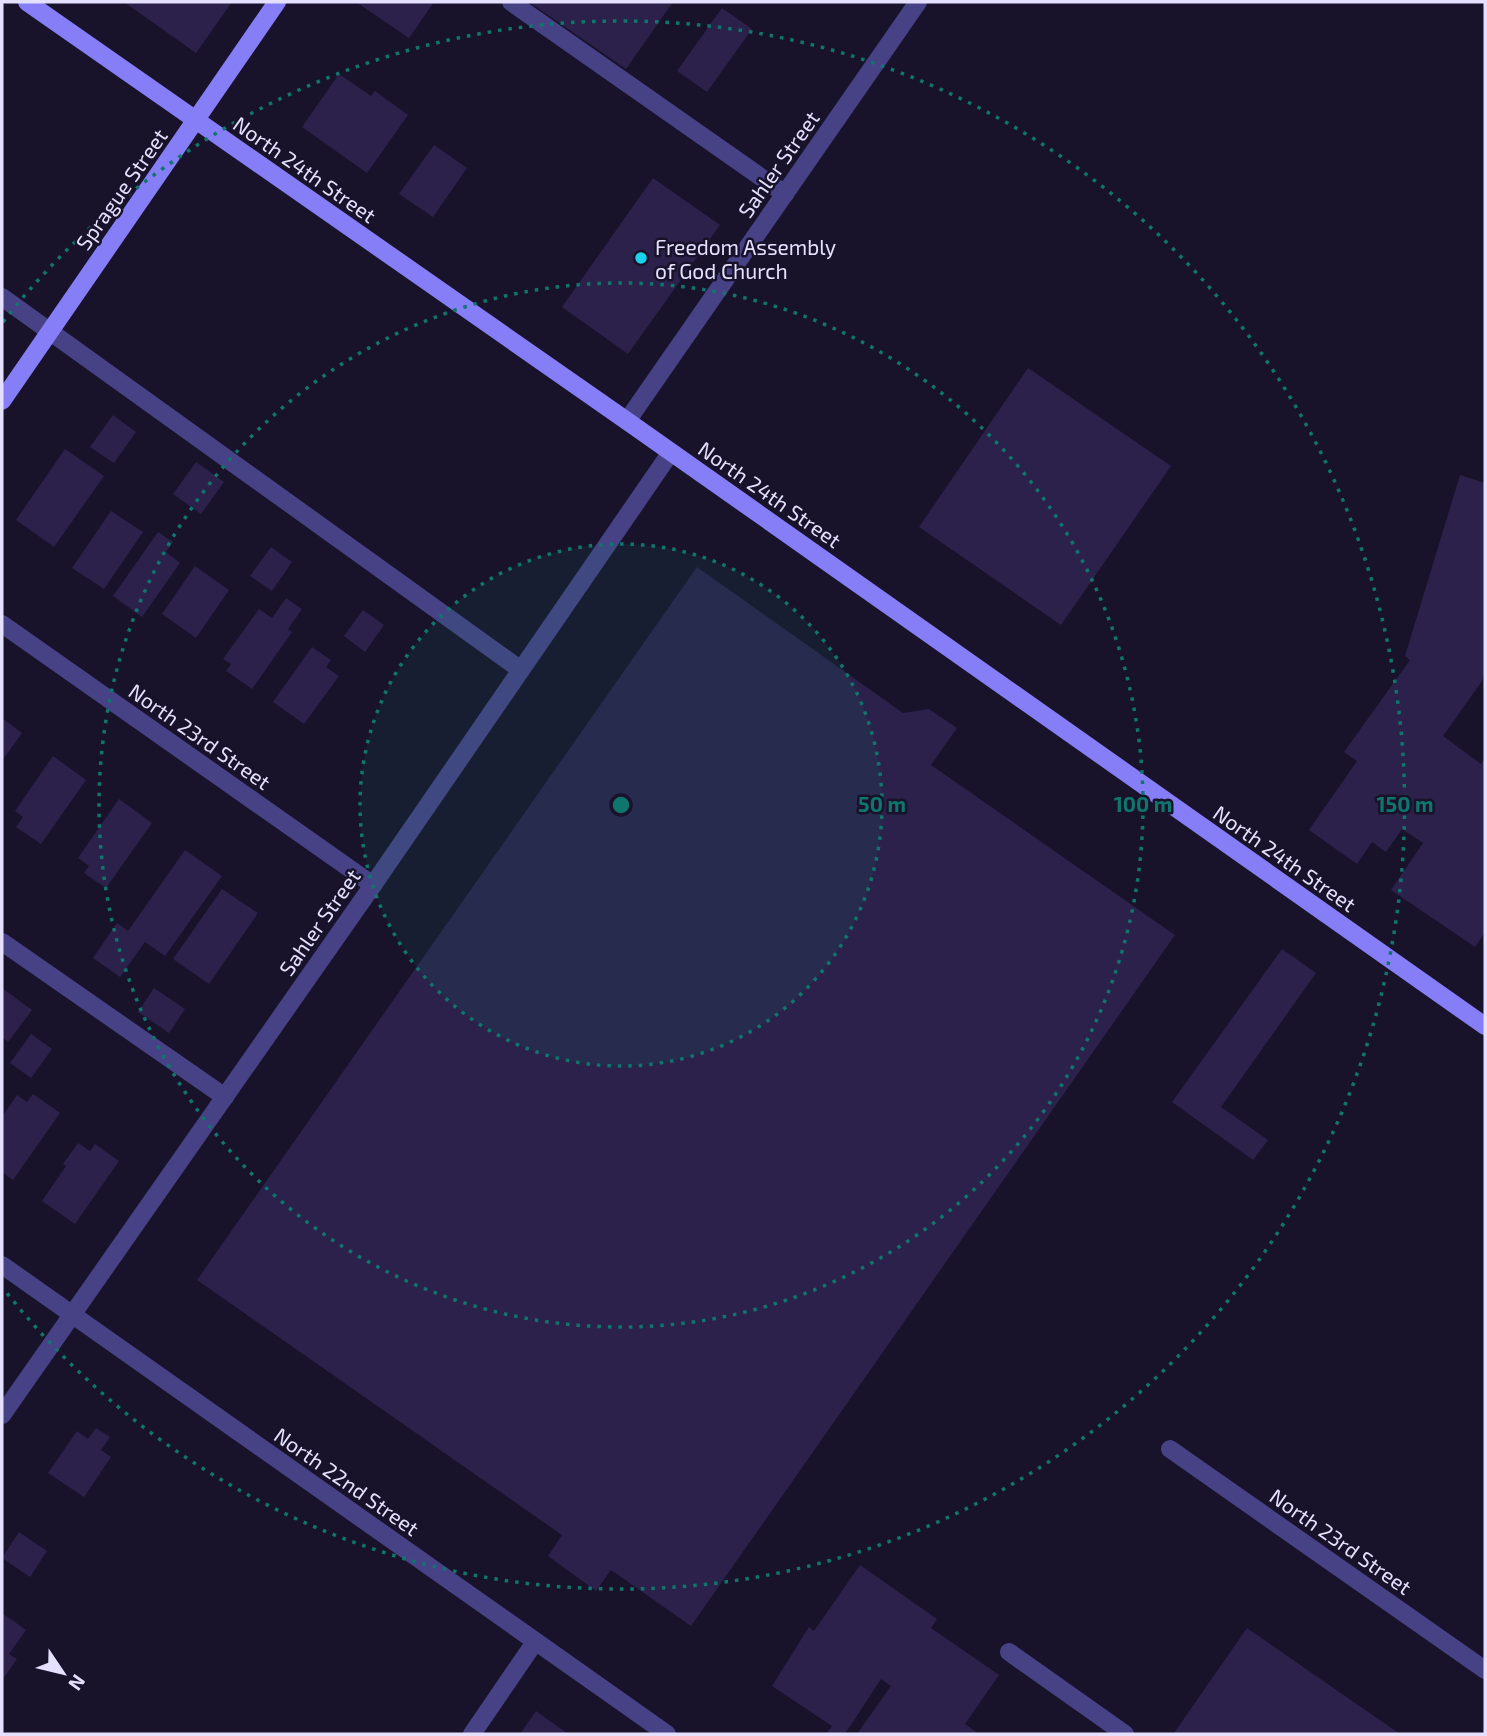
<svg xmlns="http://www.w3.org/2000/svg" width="1487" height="1736" font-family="'Exo 2',sans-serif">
	<rect width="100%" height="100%" fill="#18132b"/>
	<!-- building -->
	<g fill="#2b214a">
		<path d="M124 2H232L196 53Z"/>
		<path d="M356 2H434L409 38Z"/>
		<path d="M529 2H673L626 69Z"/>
		<path d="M722 8 752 29 707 92 677 71Z"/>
		<path d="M339 74 371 96 375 91 408 115 367 173 302 127Z"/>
		<path d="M434 145 467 168 433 217 399 194Z"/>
		<path d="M653 178 720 225 628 354 562 307Z"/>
		<path d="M1028 368 1171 466 1061 625 919 527Z"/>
		<path d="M113 415 136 432 114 463 90 447Z"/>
		<path d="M65 449 104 476 54 547 16 520Z"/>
		<path d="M196 462 224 482 201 514 173 494Z"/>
		<path d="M1460 475 1485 483V670L1482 681 1443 736 1481 764 1485 757V932L1475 947 1391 890 1423 843 1402 829 1386 852 1372 842 1357 864 1309 830 1357 761 1344 752 1410 660 1405 656Z"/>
		<path d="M111 511 143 532 104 589 72 568Z"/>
		<path d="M158 532 173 542 166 552 180 563 142 617 113 596Z"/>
		<path d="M271 547 292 562 272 591 250 576Z"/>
		<path d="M195 566 229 590 196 638 162 614Z"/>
		<path d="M697 567 903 713 929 709 957 728 931 765 1175 935 691 1626 611 1570 596 1591 548 1556 562 1535 197 1280Z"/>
		<path d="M286 598 302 609 288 629 292 632 252 689 226 671 231 664 223 659 259 609 272 618Z"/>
		<path d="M363 610 384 625 365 652 344 636Z"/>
		<path d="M312 647 331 660 326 667 339 676 304 724 273 702Z"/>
		<path d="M2 718 22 733 2 761Z"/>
		<path d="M53 756 86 780 41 844 16 827 23 817 15 811Z"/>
		<path d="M119 799 152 823 106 888 84 873 89 866 78 858Z"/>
		<path d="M185 850 222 876 165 956 145 942 120 977 93 958 117 923 128 931Z"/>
		<path d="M222 889 258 913 209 984 173 959Z"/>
		<path d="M1282 949 1316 973 1221 1107 1268 1140 1253 1160 1172 1102Z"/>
		<path d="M2 988 32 1010 8 1042 2 1037Z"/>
		<path d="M154 988 185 1009 169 1033 138 1012Z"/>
		<path d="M31 1034 52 1049 31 1078 10 1063Z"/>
		<path d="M33 1094 60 1113 13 1180 2 1172V1117L17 1095 27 1102Z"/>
		<path d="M78 1143 90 1151 95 1144 119 1161 75 1224 42 1201 66 1166 63 1164Z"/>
		<path d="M96 1428 110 1437 101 1450 111 1457 84 1497 48 1473 77 1431 88 1439Z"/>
		<path d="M19 1532 47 1551 30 1577 2 1558Z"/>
		<path d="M860 1565 937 1619 931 1628 999 1675 965 1724 979 1734H857L891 1686 881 1679 845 1734H826L832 1726 772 1686 809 1627 814 1631Z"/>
		<path d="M2 1613 26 1630 9 1654 17 1659 2 1680Z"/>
		<path d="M1247 1628 1400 1734 1174 1733Z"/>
		<path d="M536 1711 568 1734H520Z"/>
	</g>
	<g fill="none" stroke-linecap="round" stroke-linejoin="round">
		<!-- lane -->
		<g stroke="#474286" stroke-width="18">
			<path d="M511 2 785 194"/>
			<path d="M2 297 521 670"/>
			<path d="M2 942 225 1097"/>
			<path d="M1009 1652 1125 1734"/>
			<path d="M472 1734 535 1642"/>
		</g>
		<!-- street -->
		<g stroke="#474286" stroke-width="18">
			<path d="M627 421 918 2"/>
			<path d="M2 624 373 885"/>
			<path d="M2 1265 667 1734"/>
			<path d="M2 1415 373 885 671 452"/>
			<path d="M1170 1449 1485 1670"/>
		</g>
		<!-- secondary -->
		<g stroke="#857ef6" stroke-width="18">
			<path d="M27 2 627 421 1485 1026"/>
			<path d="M2 401 277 2"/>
		</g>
	</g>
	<!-- distance rings -->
	<circle cx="621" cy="805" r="261" fill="#0f766e" fill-opacity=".12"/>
	<g fill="none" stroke="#0f766e" stroke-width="3.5" stroke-dasharray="3.5 7">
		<circle cx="621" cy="805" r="261"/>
		<circle cx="621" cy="805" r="522"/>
		<path d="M3 322A784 784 0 1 1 3 1288"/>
	</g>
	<!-- markers -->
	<circle fill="#1ad1ee" stroke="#18132b" stroke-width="2.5" cx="641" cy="258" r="7"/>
	<g text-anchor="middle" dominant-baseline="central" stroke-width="5" stroke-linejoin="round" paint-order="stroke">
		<!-- street labels -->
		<g font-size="21" fill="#e4e0fd" stroke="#18132b">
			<text transform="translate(778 164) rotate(-55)">Sahler Street</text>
			<text transform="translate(305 169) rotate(35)">North 24th Street</text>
			<text transform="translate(121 189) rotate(-55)">Sprague Street</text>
			<text transform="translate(770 494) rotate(35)">North 24th Street</text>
			<text transform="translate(200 736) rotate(35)">North 23rd Street</text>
			<text transform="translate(1285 858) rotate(35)">North 24th Street</text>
			<text transform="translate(319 922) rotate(-55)">Sahler Street</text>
			<text transform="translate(347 1481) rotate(35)">North 22nd Street</text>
			<text transform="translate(1341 1541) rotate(35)">North 23rd Street</text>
		</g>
		<!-- poi labels -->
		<g font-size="21" fill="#e4e0fd" stroke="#18132b" text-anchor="start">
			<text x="655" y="246">Freedom Assembly<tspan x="655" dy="24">of God Church</tspan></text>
		</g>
	</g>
	<circle cx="621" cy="805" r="10" fill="#0f766e" stroke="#18132b" stroke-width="3.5"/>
	<g font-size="21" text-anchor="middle" font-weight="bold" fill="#0f766e" stroke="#18132b" stroke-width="5" stroke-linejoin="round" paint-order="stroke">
		<text x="882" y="812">50 m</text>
		<text x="1143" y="812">100 m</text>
		<text x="1405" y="812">150 m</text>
	</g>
	<!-- border -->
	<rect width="1487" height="1736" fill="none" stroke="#e4e0fd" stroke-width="7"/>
	<!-- north arrow -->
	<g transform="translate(63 1673) rotate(125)" stroke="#18132b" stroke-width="5" paint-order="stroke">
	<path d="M0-5L12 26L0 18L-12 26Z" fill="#e4e0fd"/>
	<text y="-10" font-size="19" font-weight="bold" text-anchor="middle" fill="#e4e0fd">N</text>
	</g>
</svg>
